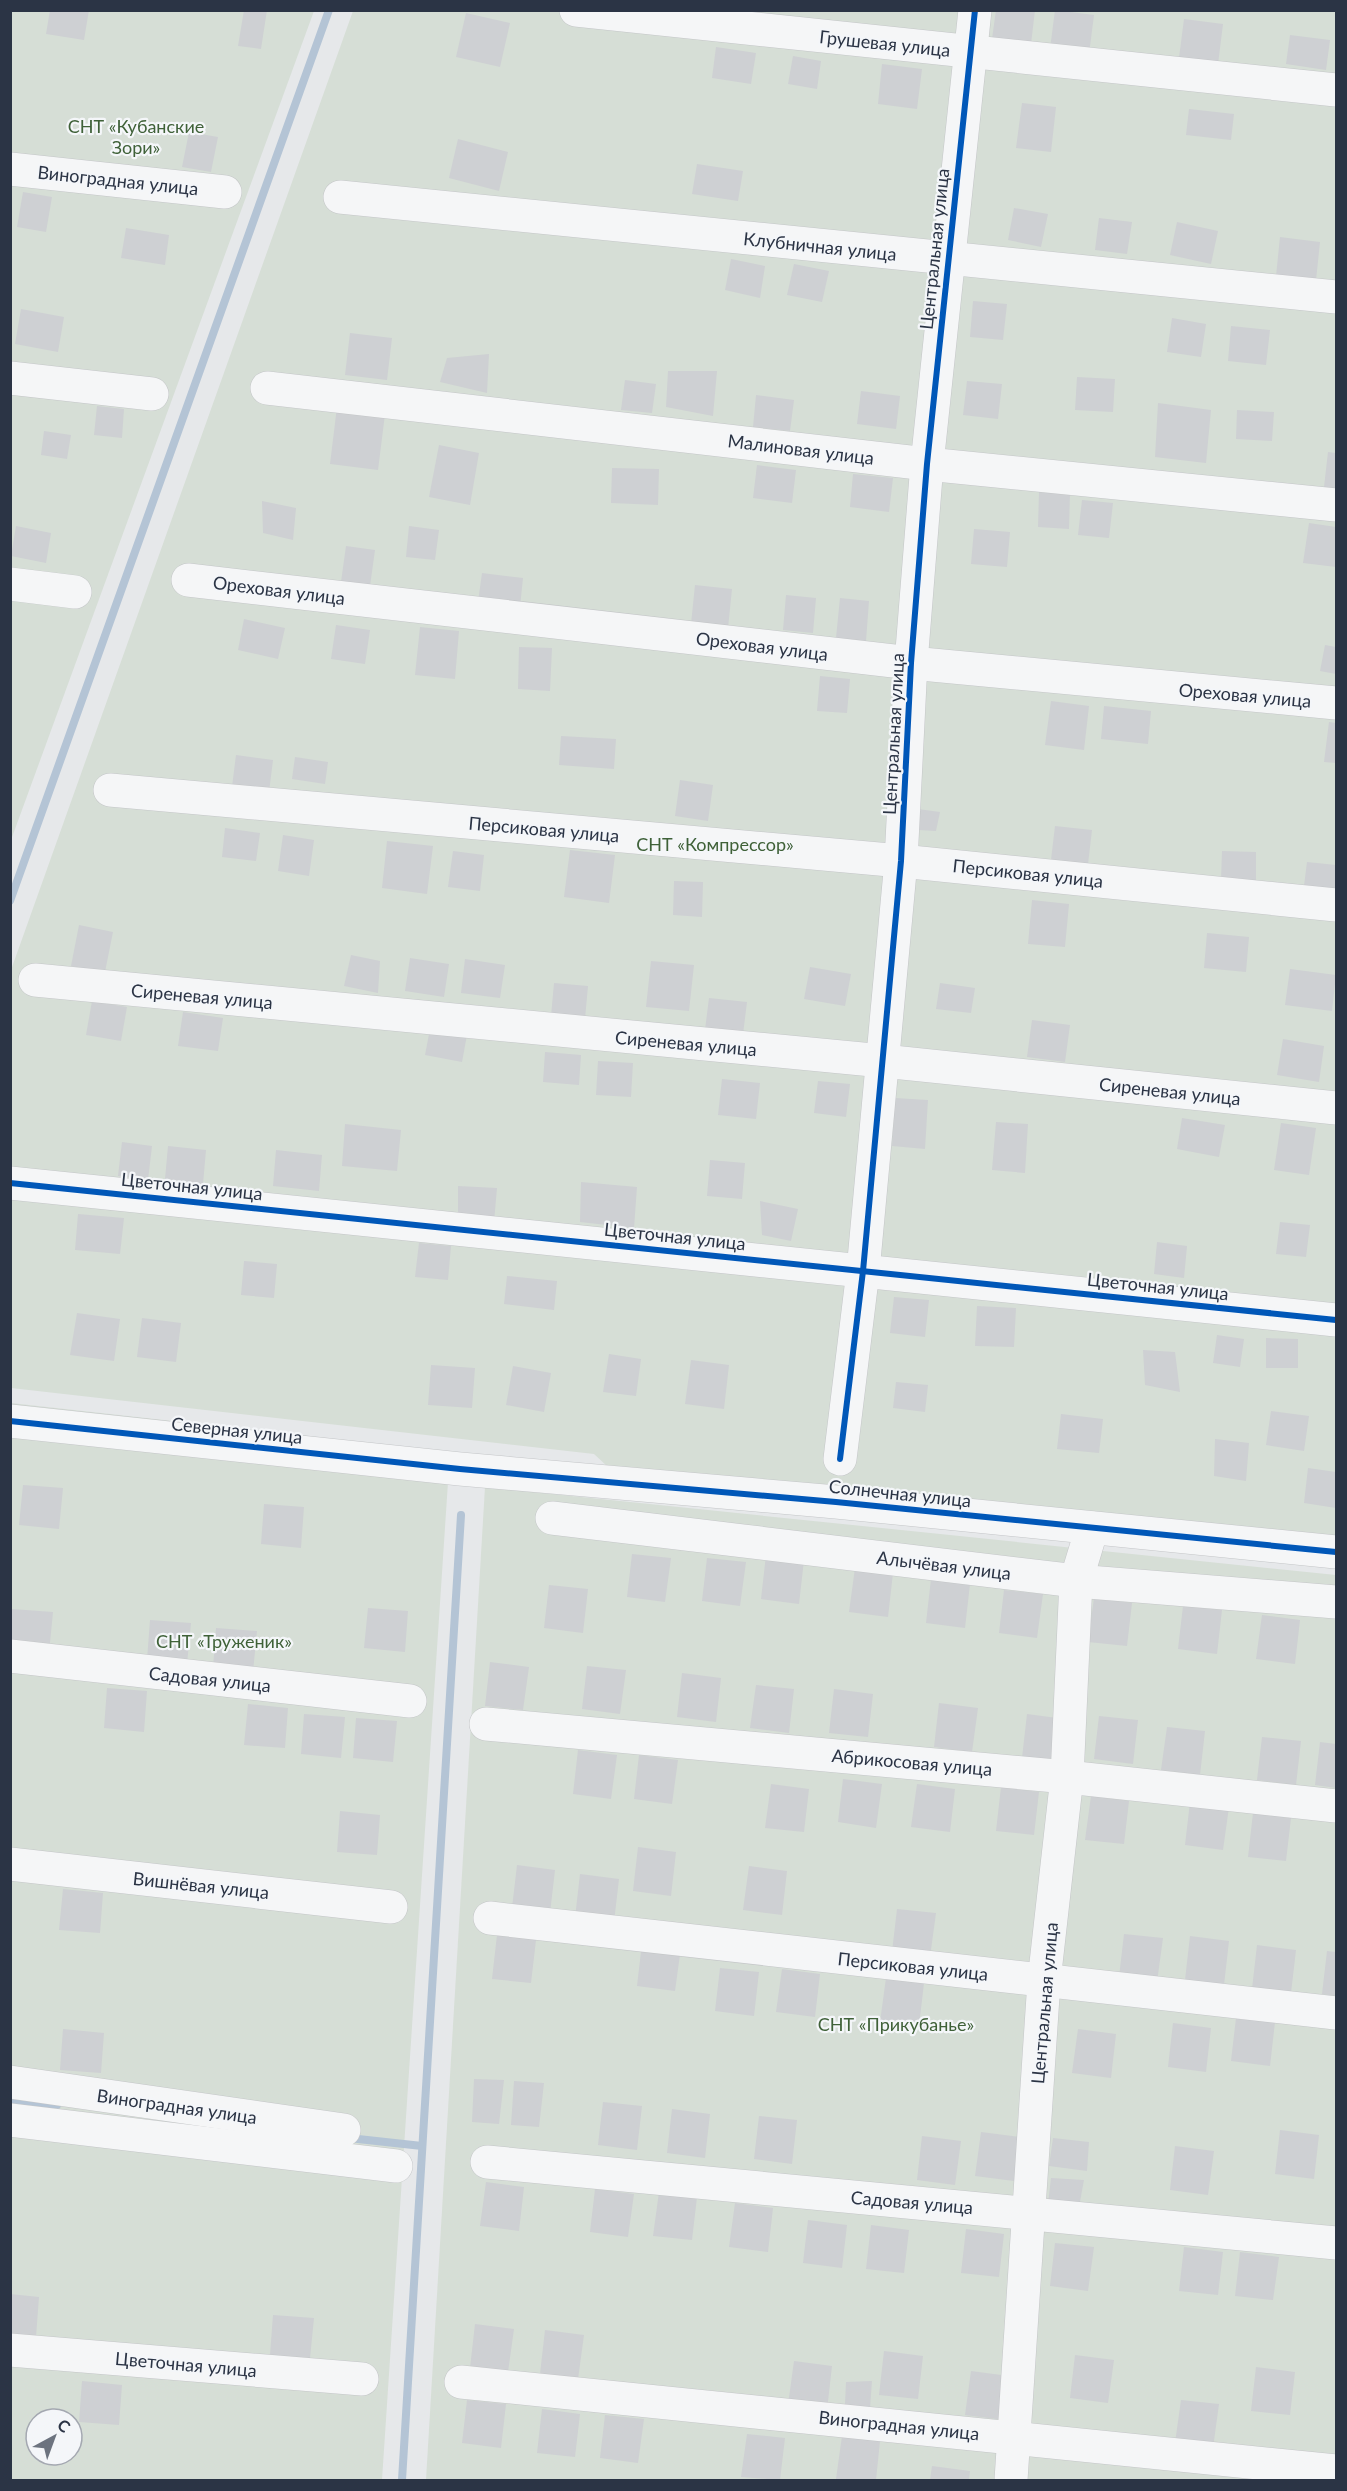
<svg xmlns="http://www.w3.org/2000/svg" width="1347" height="2491" font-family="Lato,sans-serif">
	<rect width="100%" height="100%" fill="#e6e8ea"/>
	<!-- green -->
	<g fill="#d6ded6" fill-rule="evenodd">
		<path d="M11 11H314L11 840Z"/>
		<path d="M353 11H1336V1564L635 1492 594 1454 11 1388V970Z"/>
		<path d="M11 1403 450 1452 382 2480H11ZM36 2419H72V2455H36Z"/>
		<path d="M485 1487 1336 1575V2480H426Z"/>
	</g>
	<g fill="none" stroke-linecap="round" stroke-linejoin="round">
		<!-- stream -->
		<g stroke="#b4c4d5" stroke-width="8">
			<path d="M10 901 329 10"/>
			<path d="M10 2100 57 2105"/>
			<path d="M349 2138 422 2146"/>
			<path d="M402 2480 461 1515"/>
		</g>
	</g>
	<!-- building -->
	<g fill="#ced0d3">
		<path d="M50 10H89L84 40 46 34Z"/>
		<path d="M244 10H267L261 49 238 46Z"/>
		<path d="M996 10H1035L1031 44 992 39Z"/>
		<path d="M1055 10 1094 15 1089 54 1050 49Z"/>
		<path d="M466 13 510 23 500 67 456 57Z"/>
		<path d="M1184 19 1223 24 1218 64 1179 58Z"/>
		<path d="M1290 35 1330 40 1326 70 1286 64Z"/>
		<path d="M716 47 756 53 751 84 712 78Z"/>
		<path d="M793 56 821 61 817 89 788 84Z"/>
		<path d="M882 64 922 69 917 109 878 104Z"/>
		<path d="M1022 103 1056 107 1051 152 1016 148Z"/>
		<path d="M1189 109 1234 114 1231 140 1186 135Z"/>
		<path d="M189 132 218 137 211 172 182 167Z"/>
		<path d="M458 139 508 152 499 191 449 178Z"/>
		<path d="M697 164 743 171 738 201 692 194Z"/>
		<path d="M23 192 52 197 46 232 17 227Z"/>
		<path d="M1014 208 1048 214 1041 247 1008 240Z"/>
		<path d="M1099 218 1132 222 1127 254 1095 250Z"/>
		<path d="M1177 222 1218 231 1211 264 1170 255Z"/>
		<path d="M126 228 169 235 165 265 121 258Z"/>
		<path d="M1280 237 1320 242 1315 290 1275 286Z"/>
		<path d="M731 259 765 266 760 298 725 290Z"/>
		<path d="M794 264 829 271 822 302 787 295Z"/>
		<path d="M973 301 1007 304 1003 340 970 337Z"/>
		<path d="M21 309 64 317 58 352 15 344Z"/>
		<path d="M1172 318 1206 324 1201 357 1167 352Z"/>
		<path d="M1231 326 1270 330 1266 365 1228 361Z"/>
		<path d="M350 333 392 338 387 380 345 375Z"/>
		<path d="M489 354 487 393 440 382 447 358Z"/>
		<path d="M668 371H717L713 416 666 407Z"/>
		<path d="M1077 377 1115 379 1113 412 1075 410Z"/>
		<path d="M625 380 656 384 652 413 621 410Z"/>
		<path d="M967 381 1002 384 998 419 963 415Z"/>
		<path d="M861 391 900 396 896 429 857 424Z"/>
		<path d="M756 395 794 400 790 431 753 427Z"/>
		<path d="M1158 403 1211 410 1206 463 1155 457Z"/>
		<path d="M97 406 124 409 122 438 94 435Z"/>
		<path d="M337 407 385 414 378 470 330 464Z"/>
		<path d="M1237 410 1274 412 1272 441 1236 439Z"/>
		<path d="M44 431 71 435 67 459 41 455Z"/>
		<path d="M439 445 479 453 470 505 429 497Z"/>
		<path d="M1328 452 1336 453V489L1324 487Z"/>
		<path d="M757 465 796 470 792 503 753 498Z"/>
		<path d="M612 468 659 469 658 505 611 503Z"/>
		<path d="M853 474 893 478 889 512 850 507Z"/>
		<path d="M1039 492 1070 493 1069 529 1038 527Z"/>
		<path d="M1082 500 1113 503 1109 538 1078 535Z"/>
		<path d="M262 501 296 508 293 540 263 533Z"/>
		<path d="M1309 523 1336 527V567L1303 563Z"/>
		<path d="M16 526 51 533 46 563 11 556Z"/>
		<path d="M409 526 439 530 435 560 406 557Z"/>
		<path d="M974 529 1010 532 1007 567 971 564Z"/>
		<path d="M346 546 375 550 370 586 341 582Z"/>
		<path d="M482 573 523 578 520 607 478 602Z"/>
		<path d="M695 585 732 589 728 628 691 624Z"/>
		<path d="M786 595 816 598 813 633 783 630Z"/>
		<path d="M840 598 869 601 866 641 836 638Z"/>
		<path d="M244 619 285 628 278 659 238 650Z"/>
		<path d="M336 625 370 630 365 664 331 659Z"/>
		<path d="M420 627 459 631 455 679 415 675Z"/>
		<path d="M1325 645 1336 647V674L1320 671Z"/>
		<path d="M519 647 552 648 550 691 518 689Z"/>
		<path d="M820 676 850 679 847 713 817 711Z"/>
		<path d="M1051 701 1089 706 1084 750 1045 745Z"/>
		<path d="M1104 706 1151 711 1148 744 1101 739Z"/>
		<path d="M1329 722 1336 723V763L1324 762Z"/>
		<path d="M561 736 616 739 614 769 559 765Z"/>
		<path d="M236 755 273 760 269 792 232 787Z"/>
		<path d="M295 757 328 762 325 784 292 779Z"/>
		<path d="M680 780 713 785 708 821 675 816Z"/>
		<path d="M918 809 940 812 936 831 919 830Z"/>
		<path d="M1055 826 1092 830 1088 864 1051 860Z"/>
		<path d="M225 828 260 833 256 861 222 857Z"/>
		<path d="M283 835 314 840 309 876 278 871Z"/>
		<path d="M387 841 433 846 427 894 382 888Z"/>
		<path d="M570 850 615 855 609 903 564 897Z"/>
		<path d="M453 851 484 855 480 891 448 887Z"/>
		<path d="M1222 851 1256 852V882L1221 880Z"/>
		<path d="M1307 862 1336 865V890L1304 886Z"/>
		<path d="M674 881 703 882 702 917 673 915Z"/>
		<path d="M1032 900 1069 904 1065 947 1028 944Z"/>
		<path d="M79 925 113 932 105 972 71 966Z"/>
		<path d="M1207 933 1249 937 1246 972 1204 968Z"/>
		<path d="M351 955 380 961 378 993 344 986Z"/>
		<path d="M410 958 449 964 444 997 405 991Z"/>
		<path d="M465 959 505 965 500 998 461 993Z"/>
		<path d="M651 961 694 965 689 1011 646 1007Z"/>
		<path d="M810 967 851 974 845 1006 804 999Z"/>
		<path d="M1290 969 1336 975 1332 1011 1285 1005Z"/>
		<path d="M554 983 588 986 585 1019 551 1016Z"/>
		<path d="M940 983 975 988 971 1013 936 1009Z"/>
		<path d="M709 998 747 1002 743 1034 705 1030Z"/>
		<path d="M92 1001 127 1007 121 1041 86 1035Z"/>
		<path d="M183 1012 223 1018 218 1051 178 1046Z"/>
		<path d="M1032 1020 1070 1025 1065 1062 1027 1057Z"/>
		<path d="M430 1029 467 1035 462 1062 425 1055Z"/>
		<path d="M1283 1039 1324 1046 1319 1082 1277 1075Z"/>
		<path d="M545 1052 581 1055 579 1085 543 1082Z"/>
		<path d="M598 1061 633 1063 631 1097 596 1095Z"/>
		<path d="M722 1079 760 1083 756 1119 718 1115Z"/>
		<path d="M818 1081 850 1084 846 1117 814 1113Z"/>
		<path d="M895 1098 928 1100 925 1149 892 1146Z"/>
		<path d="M1182 1118 1225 1125 1219 1157 1177 1149Z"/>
		<path d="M996 1122 1028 1124 1025 1173 992 1170Z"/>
		<path d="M1281 1123 1316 1128 1309 1175 1274 1170Z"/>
		<path d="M345 1124 401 1130 397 1171 342 1166Z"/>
		<path d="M122 1142 152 1146 148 1180 118 1176Z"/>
		<path d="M168 1146 206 1150 203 1184 165 1179Z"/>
		<path d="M276 1150 322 1155 319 1191 273 1186Z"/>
		<path d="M710 1160 745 1163 742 1199 707 1196Z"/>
		<path d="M581 1182 637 1187 634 1228 580 1222Z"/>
		<path d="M458 1186 497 1188 494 1222 458 1215Z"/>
		<path d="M760 1201 798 1209 791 1241 762 1235Z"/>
		<path d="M78 1214 124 1218 120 1254 75 1250Z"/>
		<path d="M1280 1222 1310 1225 1306 1257 1276 1254Z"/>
		<path d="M1157 1242 1187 1246 1184 1278 1154 1274Z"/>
		<path d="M419 1243 451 1246 448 1280 415 1277Z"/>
		<path d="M244 1261 277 1264 274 1298 241 1295Z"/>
		<path d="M507 1276 557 1281 554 1310 504 1304Z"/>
		<path d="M894 1297 929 1300 925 1337 890 1333Z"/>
		<path d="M977 1306 1016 1308 1014 1347 975 1346Z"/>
		<path d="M77 1313 120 1319 114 1361 70 1355Z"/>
		<path d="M142 1318 181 1323 176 1362 137 1357Z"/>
		<path d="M1217 1335 1244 1339 1240 1367 1213 1363Z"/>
		<path d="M1266 1338 1298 1339V1368H1266Z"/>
		<path d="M1143 1350 1175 1352 1180 1392 1145 1385Z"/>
		<path d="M609 1354 641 1359 636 1396 603 1392Z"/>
		<path d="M691 1360 729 1365 724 1409 685 1404Z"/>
		<path d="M431 1365 475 1368 472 1408 428 1405Z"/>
		<path d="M513 1366 551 1373 544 1412 506 1405Z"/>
		<path d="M896 1382 928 1385 925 1412 893 1408Z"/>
		<path d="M1271 1411 1309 1416 1304 1451 1266 1445Z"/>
		<path d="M1061 1414 1103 1419 1099 1453 1057 1449Z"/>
		<path d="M1215 1439 1249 1443 1246 1481 1214 1476Z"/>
		<path d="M1308 1468 1336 1472V1508L1304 1503Z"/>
		<path d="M23 1485 63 1488 59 1529 19 1525Z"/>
		<path d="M264 1504 304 1507 301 1548 261 1544Z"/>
		<path d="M632 1554 671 1558 665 1602 627 1597Z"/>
		<path d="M766 1555 804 1560 799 1604 761 1599Z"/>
		<path d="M707 1558 746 1562 740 1606 702 1601Z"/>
		<path d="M855 1568 893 1573 888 1617 849 1612Z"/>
		<path d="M931 1579 970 1584 965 1628 926 1623Z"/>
		<path d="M549 1585 588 1589 583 1633 544 1628Z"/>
		<path d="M1004 1590 1043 1594 1037 1638 999 1633Z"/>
		<path d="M1094 1598 1132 1603 1127 1646 1088 1642Z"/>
		<path d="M1183 1606 1222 1610 1217 1654 1178 1649Z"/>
		<path d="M368 1608 408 1611 405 1652 364 1648Z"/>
		<path d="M12 1609 53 1612 49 1653 10 1649Z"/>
		<path d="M1262 1615 1300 1620 1295 1664 1256 1659Z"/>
		<path d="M150 1620 191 1623 187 1664 147 1660Z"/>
		<path d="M216 1628 257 1631 253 1672 213 1668Z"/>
		<path d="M490 1662 529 1667 523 1710 485 1706Z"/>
		<path d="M587 1666 626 1670 620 1714 582 1709Z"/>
		<path d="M682 1673 721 1678 716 1722 677 1717Z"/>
		<path d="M756 1685 794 1689 789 1733 750 1728Z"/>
		<path d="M107 1688 147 1691 144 1732 104 1728Z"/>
		<path d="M834 1689 873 1694 868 1737 829 1733Z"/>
		<path d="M939 1703 978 1708 972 1752 934 1747Z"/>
		<path d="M248 1704 288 1708 285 1748 244 1745Z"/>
		<path d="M304 1714 345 1717 341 1758 301 1754Z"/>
		<path d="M1027 1714 1065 1719 1060 1763 1022 1758Z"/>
		<path d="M1099 1716 1138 1720 1133 1764 1094 1759Z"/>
		<path d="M356 1718 397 1721 393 1762 353 1758Z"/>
		<path d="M1167 1727 1205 1731 1200 1775 1161 1770Z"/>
		<path d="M1262 1737 1301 1741 1296 1785 1257 1780Z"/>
		<path d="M1320 1742 1336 1744V1788L1315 1785Z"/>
		<path d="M578 1750 617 1755 611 1799 573 1794Z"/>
		<path d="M639 1755 678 1760 672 1804 634 1799Z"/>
		<path d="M843 1779 882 1784 876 1828 838 1822Z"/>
		<path d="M771 1784 809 1789 804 1832 765 1828Z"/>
		<path d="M917 1784 955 1789 950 1832 911 1827Z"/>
		<path d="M1001 1787 1039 1792 1034 1835 996 1831Z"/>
		<path d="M1091 1796 1129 1801 1124 1844 1085 1840Z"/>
		<path d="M1190 1802 1229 1807 1223 1850 1185 1845Z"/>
		<path d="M340 1811 380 1815 377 1855 337 1852Z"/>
		<path d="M1253 1813 1291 1818 1286 1861 1248 1857Z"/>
		<path d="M638 1847 676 1852 671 1896 633 1891Z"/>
		<path d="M517 1865 555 1870 550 1913 512 1908Z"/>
		<path d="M749 1866 787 1871 782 1915 743 1910Z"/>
		<path d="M580 1874 619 1879 614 1922 575 1918Z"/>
		<path d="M63 1889 103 1893 100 1933 59 1930Z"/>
		<path d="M897 1909 936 1913 930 1957 892 1952Z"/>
		<path d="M1124 1934 1163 1938 1157 1982 1119 1977Z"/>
		<path d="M497 1935 536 1940 531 1983 492 1979Z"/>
		<path d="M1190 1936 1229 1941 1224 1985 1185 1980Z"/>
		<path d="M642 1943 681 1947 675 1991 637 1986Z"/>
		<path d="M1257 1945 1296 1950 1291 1993 1252 1989Z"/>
		<path d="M1327 1951 1336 1952V1996L1322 1994Z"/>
		<path d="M720 1968 759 1972 754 2016 715 2011Z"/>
		<path d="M782 1969 820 1974 815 2017 776 2012Z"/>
		<path d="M886 1978 924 1983 919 2026 880 2022Z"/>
		<path d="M1236 2018 1275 2022 1270 2066 1231 2061Z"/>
		<path d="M1173 2023 1211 2028 1206 2072 1168 2067Z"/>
		<path d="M63 2029 104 2033 101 2073 60 2070Z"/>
		<path d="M1078 2029 1116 2034 1111 2078 1072 2073Z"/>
		<path d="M474 2079 504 2080 499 2124 472 2122Z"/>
		<path d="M514 2081 544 2083 539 2127 511 2125Z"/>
		<path d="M603 2102 642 2106 637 2150 598 2145Z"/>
		<path d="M672 2109 710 2114 705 2158 667 2153Z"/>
		<path d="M759 2116 797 2120 792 2164 754 2159Z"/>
		<path d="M1280 2130 1319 2135 1314 2179 1275 2174Z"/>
		<path d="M981 2132 1019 2137 1014 2181 975 2176Z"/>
		<path d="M922 2136 961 2141 955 2185 917 2180Z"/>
		<path d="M1053 2138 1089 2142 1087 2171 1049 2166Z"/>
		<path d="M1175 2146 1214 2151 1208 2195 1170 2190Z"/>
		<path d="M1051 2178 1084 2180 1079 2207 1048 2204Z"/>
		<path d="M486 2182 524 2187 519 2231 480 2226Z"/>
		<path d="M595 2189 634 2194 628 2237 590 2232Z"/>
		<path d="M659 2192 697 2197 692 2240 653 2236Z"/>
		<path d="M735 2203 773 2208 768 2252 729 2247Z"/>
		<path d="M808 2220 847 2225 842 2268 803 2263Z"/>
		<path d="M871 2225 909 2230 904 2273 866 2269Z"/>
		<path d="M966 2229 1004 2234 999 2277 961 2273Z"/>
		<path d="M1055 2243 1094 2247 1088 2291 1050 2286Z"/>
		<path d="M1184 2247 1223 2252 1218 2295 1179 2291Z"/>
		<path d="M1240 2252 1279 2257 1273 2300 1235 2296Z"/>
		<path d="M10 2294 39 2297 36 2337 10 2335Z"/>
		<path d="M273 2315 314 2318 310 2358 270 2355Z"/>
		<path d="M475 2324 514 2329 508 2372 470 2368Z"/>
		<path d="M545 2330 584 2335 578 2379 540 2374Z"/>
		<path d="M884 2351 923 2356 918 2399 879 2395Z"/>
		<path d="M1075 2355 1114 2360 1108 2403 1070 2398Z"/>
		<path d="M794 2361 832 2366 827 2410 788 2405Z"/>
		<path d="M1256 2367 1295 2372 1290 2415 1251 2411Z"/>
		<path d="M971 2371 1009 2376 1004 2420 965 2415Z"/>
		<path d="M82 2381 122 2385 119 2425 79 2422Z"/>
		<path d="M872 2381 870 2408 845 2404 846 2382Z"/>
		<path d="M467 2400 506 2404 501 2448 462 2443Z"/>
		<path d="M1181 2400 1219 2404 1213 2448 1175 2443Z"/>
		<path d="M542 2409 580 2414 575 2457 537 2453Z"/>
		<path d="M605 2415 644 2419 638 2463 600 2458Z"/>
		<path d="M747 2434 785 2438 780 2480 741 2477Z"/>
		<path d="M842 2436 880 2441 876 2480 836 2479Z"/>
		<path d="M932 2466 970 2471 969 2480H930Z"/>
	</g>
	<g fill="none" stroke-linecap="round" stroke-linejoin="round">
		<!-- minor casing -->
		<g stroke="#c4c6c8" stroke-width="34">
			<g id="minor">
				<path d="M576 10 1336 90"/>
				<path d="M10 169 225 192"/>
				<path d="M340 197 1336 297"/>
				<path d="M10 378 152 394"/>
				<path d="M267 388 927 464 1336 505"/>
				<path d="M188 580 911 663 1336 703"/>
				<path d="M10 584 75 592"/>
				<path d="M110 790 901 861 1336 905"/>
				<path d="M35 980 883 1061 1336 1108"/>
				<path d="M10 1183 1336 1320"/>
				<path d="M10 1421 460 1469 836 1502 1336 1552"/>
				<path d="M840 1459 863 1271 901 861 911 663 927 464 975 10"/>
				<path d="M552 1518 1076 1581 1336 1602"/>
				<path d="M10 1656 410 1701"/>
				<path d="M486 1724 1067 1777 1336 1806"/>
				<path d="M10 1864 391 1907"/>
				<path d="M490 1918 1336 2013"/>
				<path d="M10 2082 344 2130"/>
				<path d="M10 2120 396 2166"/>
				<path d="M487 2162 1336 2243"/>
				<path d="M10 2350 362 2379"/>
				<path d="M461 2382 1336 2471"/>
				<path d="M1011 2480 1044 1981 1067 1777 1076 1581 1092 1528"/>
			</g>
		</g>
		<!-- minor -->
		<use href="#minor" stroke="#f5f6f7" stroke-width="33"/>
		<!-- cycleway casing -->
		<g stroke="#f4f6f9" stroke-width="10">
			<g id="cycleway">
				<path d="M10 1183 1336 1320"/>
				<path d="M10 1421 460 1469 836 1502 1336 1552"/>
				<path d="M840 1459 863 1271 901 861 911 663 927 464 975 10"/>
			</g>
		</g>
		<!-- cycleway -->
		<use href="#cycleway" stroke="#0057b8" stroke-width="6"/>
	</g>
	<g text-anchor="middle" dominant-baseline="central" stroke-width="4.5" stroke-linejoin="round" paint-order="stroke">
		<!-- street labels -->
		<g font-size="18" fill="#2b3445" stroke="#f4f6f9">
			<text transform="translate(885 43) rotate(6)">Грушевая улица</text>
			<text transform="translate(118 180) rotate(6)">Виноградная улица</text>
			<text transform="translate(820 246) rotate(6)">Клубничная улица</text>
			<text transform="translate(934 249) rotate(-84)">Центральная улица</text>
			<text transform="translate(801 449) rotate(7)">Малиновая улица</text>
			<text transform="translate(279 590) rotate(7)">Ореховая улица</text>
			<text transform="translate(762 646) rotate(7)">Ореховая улица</text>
			<text transform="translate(1245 695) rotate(5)">Ореховая улица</text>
			<text transform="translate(893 734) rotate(-87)">Центральная улица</text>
			<text transform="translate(544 829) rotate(5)">Персиковая улица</text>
			<text transform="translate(1028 873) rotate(6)">Персиковая улица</text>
			<text transform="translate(202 996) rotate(5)">Сиреневая улица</text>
			<text transform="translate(686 1043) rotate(5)">Сиреневая улица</text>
			<text transform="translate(1170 1091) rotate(6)">Сиреневая улица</text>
			<text transform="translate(192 1186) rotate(6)">Цветочная улица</text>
			<text transform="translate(675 1236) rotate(6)">Цветочная улица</text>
			<text transform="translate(1158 1286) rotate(6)">Цветочная улица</text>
			<text transform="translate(237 1430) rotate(6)">Северная улица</text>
			<text transform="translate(900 1493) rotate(6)">Солнечная улица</text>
			<text transform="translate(944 1565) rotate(7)">Алычёвая улица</text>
			<text transform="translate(210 1679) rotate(6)">Садовая улица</text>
			<text transform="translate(912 1762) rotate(5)">Абрикосовая улица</text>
			<text transform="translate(201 1885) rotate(6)">Вишнёвая улица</text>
			<text transform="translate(913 1966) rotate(6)">Персиковая улица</text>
			<text transform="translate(1044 2003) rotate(-85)">Центральная улица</text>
			<text transform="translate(177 2106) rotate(8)">Виноградная улица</text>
			<text transform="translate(912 2202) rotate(5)">Садовая улица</text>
			<text transform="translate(186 2364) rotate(5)">Цветочная улица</text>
			<text transform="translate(899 2425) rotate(6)">Виноградная улица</text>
		</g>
		<!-- park labels -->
		<g font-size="18" fill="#3f6138" stroke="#f4f6f9">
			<text x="136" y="126">СНТ «Кубанские<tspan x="136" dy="21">Зори»</tspan></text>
			<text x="715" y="844">СНТ «Компрессор»</text>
			<text x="224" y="1641">СНТ «Труженик»</text>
			<text x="896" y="2024">СНТ «Прикубанье»</text>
		</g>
	</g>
	<!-- border -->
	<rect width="1347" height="2491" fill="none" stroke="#2b3445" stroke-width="24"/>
	<!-- north arrow -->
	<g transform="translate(54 2437) rotate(41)"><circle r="28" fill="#f4f6f9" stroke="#a4a8b1" stroke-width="1.5"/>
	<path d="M0-4.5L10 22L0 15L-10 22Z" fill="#6c737f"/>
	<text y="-9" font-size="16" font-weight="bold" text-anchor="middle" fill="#2b3445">С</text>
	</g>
</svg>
